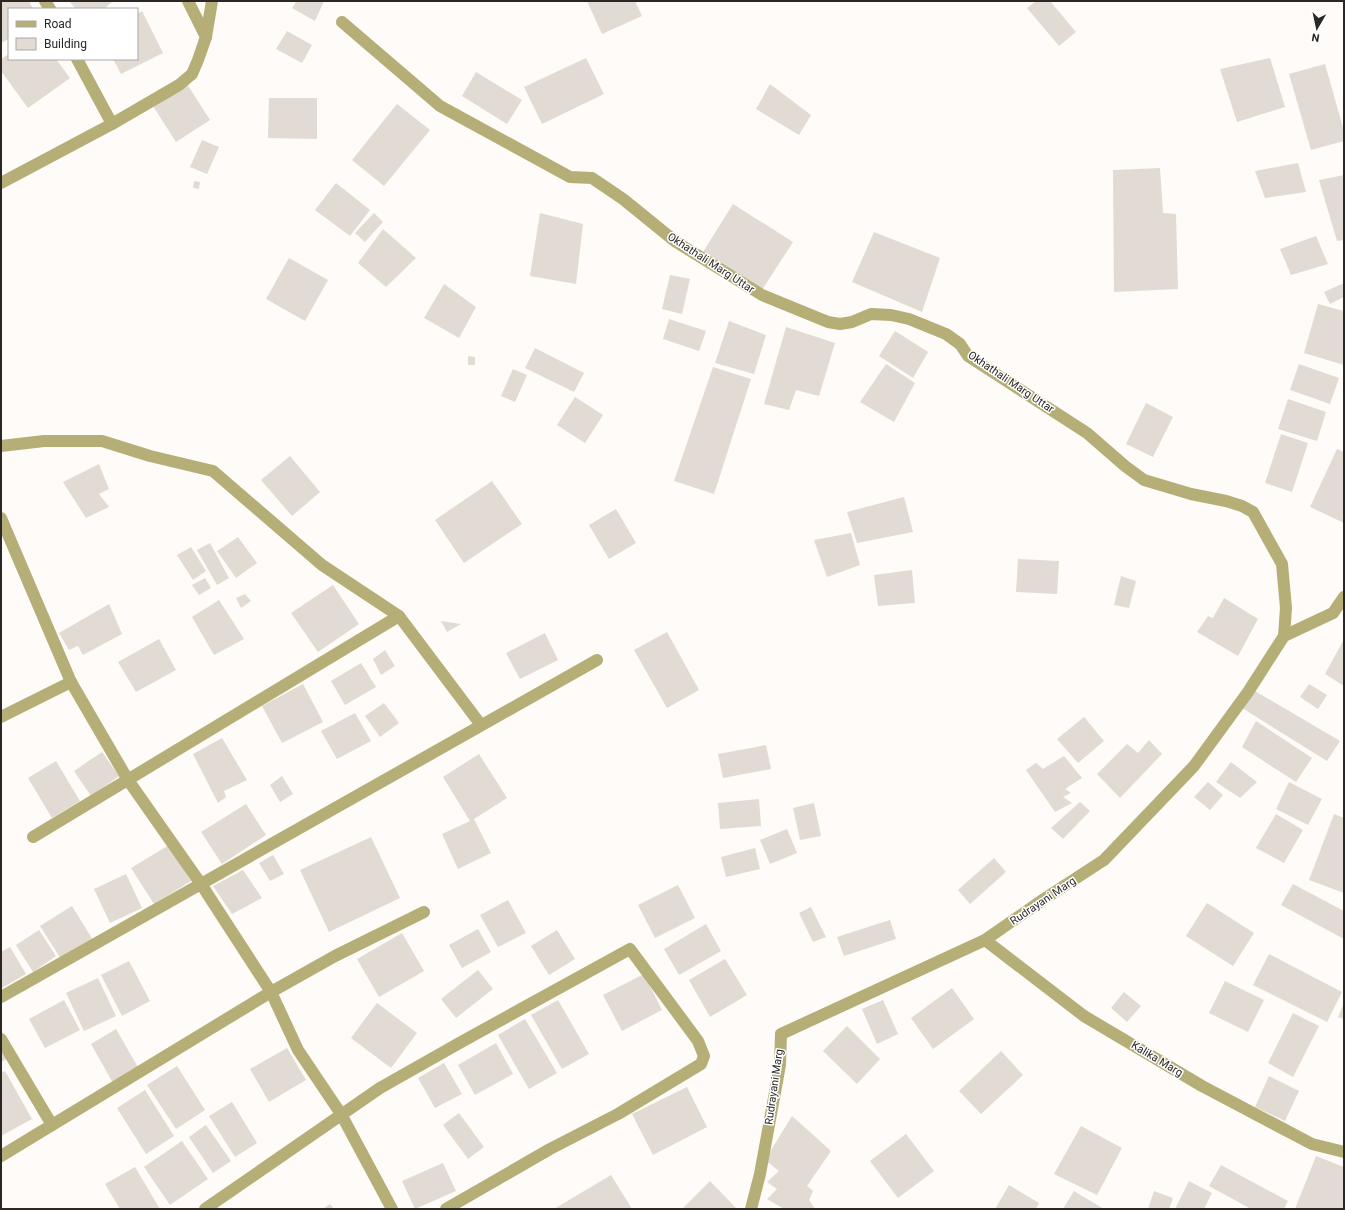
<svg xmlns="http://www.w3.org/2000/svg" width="1345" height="1210" font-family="Roboto,sans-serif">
	<rect width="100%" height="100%" fill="#fefbf8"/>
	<!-- building -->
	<g fill="#e1dbd3">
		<path d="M1 1H29L33 9H9V39L1 43Z"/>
		<path d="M69 1H113L104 9H76Z"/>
		<path d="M297 1H324L315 21 292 8Z"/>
		<path d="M587 1H635L642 16 602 34Z"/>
		<path d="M1036 1H1050L1076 32 1059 46 1027 8Z"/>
		<path d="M142 11 163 53 121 74 113 59H137V14Z"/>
		<path d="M287 31 312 45 302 63 276 49Z"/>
		<path d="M9 54V59H56L70 78 28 108 1 71V59Z"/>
		<path d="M586 58 604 94 542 124 524 87Z"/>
		<path d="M1270 58 1285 107 1237 122 1220 69Z"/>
		<path d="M1325 64 1344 131V141L1311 150 1289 74Z"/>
		<path d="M476 72 522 100 507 124 462 96Z"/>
		<path d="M187 84 210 120 176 142 153 106Z"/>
		<path d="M770 84 811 115 799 135 756 109Z"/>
		<path d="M269 98H317V139L268 138Z"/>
		<path d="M397 104 430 130 384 186 352 160Z"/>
		<path d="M202 140 219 147 207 174 190 167Z"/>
		<path d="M1298 163 1306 192 1265 198 1255 171Z"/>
		<path d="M1160 168 1163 213 1176 214 1178 289 1114 292 1113 170Z"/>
		<path d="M1344 175V240L1337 241 1319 180Z"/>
		<path d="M194 181 200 182 199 189 193 188Z"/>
		<path d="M336 183 370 210 350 236 315 210Z"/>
		<path d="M733 204 793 242 762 290 703 252Z"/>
		<path d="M374 213 383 222 365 242 355 233Z"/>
		<path d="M540 213 583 224 576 284 530 276Z"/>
		<path d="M383 229 416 258 386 287 358 263Z"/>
		<path d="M874 232 940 258 922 312 852 282Z"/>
		<path d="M1316 236 1328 264 1291 275 1280 249Z"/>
		<path d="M289 258 328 280 305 321 266 299Z"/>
		<path d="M670 275 690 279 682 314 662 309Z"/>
		<path d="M1344 283V297L1330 304 1324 292Z"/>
		<path d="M444 284 476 307 459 338 424 318Z"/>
		<path d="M1318 304 1344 311V365L1304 353Z"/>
		<path d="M669 319 706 331 699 351 663 339Z"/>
		<path d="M729 321 766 335 754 374 715 363Z"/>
		<path d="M786 327 835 343 819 396 796 390 789 410 764 404Z"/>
		<path d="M895 331 928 352 913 378 879 356Z"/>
		<path d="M535 348 584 373 574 392 525 368Z"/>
		<path d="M468 356 475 357V365H468Z"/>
		<path d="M886 364 915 383 894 422 860 402Z"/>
		<path d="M1299 364 1339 378 1330 404 1290 390Z"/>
		<path d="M713 367 751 379 714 494 674 481Z"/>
		<path d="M513 369 527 375 515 402 501 396Z"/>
		<path d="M575 397 603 415 585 443 557 425Z"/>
		<path d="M1288 399 1326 412 1317 441 1278 429Z"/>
		<path d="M1146 403 1173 417 1153 457 1126 444Z"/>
		<path d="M1281 434 1308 443 1292 492 1265 483Z"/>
		<path d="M1337 449 1344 452V523L1310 507Z"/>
		<path d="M290 456 320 492 292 516 261 480Z"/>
		<path d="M99 464 109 489 99 494 109 507 86 518 63 482Z"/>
		<path d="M492 481 522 524 464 563 435 520Z"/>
		<path d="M904 497 913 532 857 543 847 512Z"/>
		<path d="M616 509 636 543 609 559 589 525Z"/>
		<path d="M851 533 860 565 827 577 814 540Z"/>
		<path d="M238 537 257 563 236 578 217 551Z"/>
		<path d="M210 543 229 578 217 585 197 550Z"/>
		<path d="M191 547 206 571 193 580 177 555Z"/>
		<path d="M1018 559 1059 561 1057 594 1016 592Z"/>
		<path d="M912 570 915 603 878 606 874 575Z"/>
		<path d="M1121 576 1136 581 1129 608 1114 605Z"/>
		<path d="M205 578 211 588 199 595 192 585Z"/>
		<path d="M333 585 359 624 318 652 291 613Z"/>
		<path d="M245 594 251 601 241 608 236 598Z"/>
		<path d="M1224 598 1258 619 1238 656 1197 632 1208 616 1213 618Z"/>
		<path d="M219 600 244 639 214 655 192 617Z"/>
		<path d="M109 604 122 634 83 655 78 646 69 650 59 633Z"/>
		<path d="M441 621 461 624 447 632Z"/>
		<path d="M667 632 699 690 667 708 634 650Z"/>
		<path d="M545 633 558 660 520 679 506 653Z"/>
		<path d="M159 639 176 670 136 692 118 662Z"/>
		<path d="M1344 639V686L1325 674Z"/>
		<path d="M385 650 395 666 381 675 373 659Z"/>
		<path d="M361 663 376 687 345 705 331 681Z"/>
		<path d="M303 684 323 722 282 743 262 706Z"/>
		<path d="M1309 684 1327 695 1318 709 1300 697Z"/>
		<path d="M1255 691 1340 741 1327 761 1242 708Z"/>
		<path d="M384 703 399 723 380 737 365 716Z"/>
		<path d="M355 713 371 741 337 759 321 731Z"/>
		<path d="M1084 717 1104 741 1078 763 1057 739Z"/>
		<path d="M1256 721 1312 758 1296 782 1242 747Z"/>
		<path d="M222 738 247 780 224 791 226 797 218 803 193 754Z"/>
		<path d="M1149 740 1162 754 1120 798 1097 774 1127 744 1138 753Z"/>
		<path d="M766 745 771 769 723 778 718 754Z"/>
		<path d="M102 752 119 776 91 796 74 771Z"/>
		<path d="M479 754 507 798 474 819 491 853 458 869 442 834 470 821 443 777Z"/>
		<path d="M1064 756 1082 778 1065 789 1071 793 1063 797 1072 803 1055 812 1026 770 1036 763 1043 769Z"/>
		<path d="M56 761 80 801 52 818 28 778Z"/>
		<path d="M1231 762 1257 782 1240 798 1216 782Z"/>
		<path d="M282 776 293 794 280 802 270 785Z"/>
		<path d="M1208 782 1223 795 1210 810 1194 797Z"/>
		<path d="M1289 782 1322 799 1308 825 1276 809Z"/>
		<path d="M759 799 761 826 720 829 718 803Z"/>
		<path d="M1080 802 1090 811 1063 839 1051 828Z"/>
		<path d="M814 803 821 836 800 840 793 808Z"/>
		<path d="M246 804 266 835 222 864 201 832Z"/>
		<path d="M1276 814 1303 830 1284 863 1256 848Z"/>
		<path d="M1334 814 1344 818V893L1309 880Z"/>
		<path d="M787 829 797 853 770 864 760 840Z"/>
		<path d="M371 837 400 898 329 932 300 870Z"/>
		<path d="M169 845 191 881 154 904 131 868Z"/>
		<path d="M755 848 760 869 726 877 721 857Z"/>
		<path d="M273 855 284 874 270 881 259 863Z"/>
		<path d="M994 858 1006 872 970 904 958 890Z"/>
		<path d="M243 870 262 898 232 914 213 886Z"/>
		<path d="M126 874 142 908 110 923 94 889Z"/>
		<path d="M1293 884 1344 911V939L1281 905Z"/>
		<path d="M678 885 695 918 655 938 638 905Z"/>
		<path d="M508 900 526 933 498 947 480 915Z"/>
		<path d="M1207 903 1254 933 1233 966 1186 936Z"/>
		<path d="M72 906 93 940 61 959 40 926Z"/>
		<path d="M811 907 826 937 813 942 799 913Z"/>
		<path d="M890 920 896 939 844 956 837 937Z"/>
		<path d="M706 924 721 951 679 975 664 949Z"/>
		<path d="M478 929 491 952 462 968 449 945Z"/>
		<path d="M39 930 56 956 33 972 16 945Z"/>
		<path d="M557 930 575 959 549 975 531 946Z"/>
		<path d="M402 933 424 971 379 997 357 959Z"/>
		<path d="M10 947 26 974 2 988 1 986V952Z"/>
		<path d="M1269 954 1342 992 1327 1022 1253 985Z"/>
		<path d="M725 959 747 995 710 1017 689 980Z"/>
		<path d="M129 961 150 1001 122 1016 101 975Z"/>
		<path d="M478 970 493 989 456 1018 441 999Z"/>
		<path d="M644 974 662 1010 622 1031 603 995Z"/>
		<path d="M98 978 116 1016 84 1031 66 993Z"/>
		<path d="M1225 981 1264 1000 1248 1032 1209 1013Z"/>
		<path d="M952 988 974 1019 933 1049 911 1018Z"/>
		<path d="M1124 992 1141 1006 1127 1022 1111 1008Z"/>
		<path d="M64 1000 80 1030 45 1048 29 1019Z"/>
		<path d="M558 1000 589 1054 562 1069 531 1015Z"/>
		<path d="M883 1000 898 1034 877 1044 862 1009Z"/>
		<path d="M377 1003 417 1033 391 1068 351 1038Z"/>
		<path d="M1344 1003V1019L1338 1017Z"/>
		<path d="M1293 1013 1319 1026 1293 1077 1268 1063Z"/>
		<path d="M525 1019 557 1073 529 1089 498 1035Z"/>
		<path d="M847 1026 880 1059 857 1084 823 1051Z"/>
		<path d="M116 1029 139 1069 113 1083 91 1044Z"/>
		<path d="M496 1043 513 1074 475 1095 458 1065Z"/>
		<path d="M287 1048 306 1080 269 1102 250 1069Z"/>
		<path d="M1 1049 7 1059 1 1062Z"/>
		<path d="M1001 1051 1023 1075 981 1114 959 1091Z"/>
		<path d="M444 1063 462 1094 435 1108 418 1078Z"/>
		<path d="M177 1066 205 1110 176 1129 147 1085Z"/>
		<path d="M5 1071 32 1119 1 1136V1073Z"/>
		<path d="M1269 1076 1299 1091 1285 1121 1255 1107Z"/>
		<path d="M687 1087 707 1127 653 1155 632 1114Z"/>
		<path d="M145 1090 174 1136 146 1154 117 1108Z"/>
		<path d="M232 1102 257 1143 235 1157 209 1116Z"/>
		<path d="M459 1113 484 1147 468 1159 443 1125Z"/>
		<path d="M792 1116 831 1151 807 1186 813 1191 809 1200 815 1209H784L767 1199 777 1189 767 1182 779 1171 765 1160Z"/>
		<path d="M206 1125 231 1161 213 1173 189 1137Z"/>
		<path d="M1081 1126 1122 1148 1097 1195 1054 1174Z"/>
		<path d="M906 1134 934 1171 898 1198 870 1161Z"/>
		<path d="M182 1141 208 1179 170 1205 144 1167Z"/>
		<path d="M1316 1156 1344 1167V1209H1295Z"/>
		<path d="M443 1163 456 1191 415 1209 402 1181Z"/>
		<path d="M1221 1165 1288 1201 1284 1209H1251L1209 1186Z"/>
		<path d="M135 1167 160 1209H120L105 1184Z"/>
		<path d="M611 1175 632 1209H554Z"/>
		<path d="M710 1181 736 1208 735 1209H682Z"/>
		<path d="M1189 1181 1212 1193 1204 1209H1175Z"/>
		<path d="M1009 1185 1039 1203 1036 1209H995Z"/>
		<path d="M1074 1191 1104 1209H1063Z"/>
		<path d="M1154 1191 1173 1198 1169 1209H1148Z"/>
		<path d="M330 1204 334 1209H323Z"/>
	</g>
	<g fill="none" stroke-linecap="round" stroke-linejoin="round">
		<!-- minor -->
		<g stroke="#b5af77" stroke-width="12">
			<path d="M45 1 50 9"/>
			<path d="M188 1 206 37"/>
			<path d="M342 22 440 106 570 177 592 178 623 199 676 242 762 295 828 322 840 324 852 322 871 314 891 315 909 319 946 334 960 344 968 356 1087 433 1125 466 1144 480 1191 494 1226 501 1242 506 1253 512 1282 564 1286 608 1284 636"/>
			<path d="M77 59 112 124"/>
			<path d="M1 183 112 124 179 85 192 74 198 60 206 37 212 1"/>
			<path d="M1 446 44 441H102L150 456 213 471 322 565 399 616 481 725"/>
			<path d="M1 518 71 682 128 780 201 884 271 992 298 1050 341 1114 392 1209"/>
			<path d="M1 717 71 682"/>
			<path d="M33 837 399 616"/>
			<path d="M985 940 1084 1016 1202 1086 1312 1144 1344 1152"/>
			<path d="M1 997 597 660"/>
			<path d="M1 1039 52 1125"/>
			<path d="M1 1156 271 992 335 956 424 912"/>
			<path d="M205 1209 380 1088 463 1041 630 949 698 1041 704 1056 701 1064 618 1114 550 1149 446 1209"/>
			<path d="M751 1209 760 1174 780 1065 781 1034 985 940 1044 899 1104 860 1194 766 1248 692 1284 636 1333 613 1344 597"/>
		</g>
	</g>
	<g text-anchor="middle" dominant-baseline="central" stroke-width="3" stroke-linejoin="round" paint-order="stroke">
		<!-- street labels -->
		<g font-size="11" fill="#2a2725" stroke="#fff">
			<text transform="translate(711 263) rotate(33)">Okhathali Marg Uttar</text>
			<text transform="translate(1011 382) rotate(34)">Okhathali Marg Uttar</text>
			<text transform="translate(1043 901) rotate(-34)">Rudrayani Marg</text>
			<text transform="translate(1157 1059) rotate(31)">Kalika Marg</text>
			<text transform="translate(774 1087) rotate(-82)">Rudrayani Marg</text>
		</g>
	</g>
	<!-- border -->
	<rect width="1345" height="1210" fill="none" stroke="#2a2725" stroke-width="4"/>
	<!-- legend -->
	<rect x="8" y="8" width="130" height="52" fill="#ffffff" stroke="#aaa9a8"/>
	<rect x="16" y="21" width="20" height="6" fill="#b5af77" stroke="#aaa9a8"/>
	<text x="44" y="28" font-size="12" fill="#2a2725">Road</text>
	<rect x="16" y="38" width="20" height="12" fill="#e1dbd3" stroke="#aaa9a8"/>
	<text x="44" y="48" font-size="12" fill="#2a2725">Building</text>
	<!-- north arrow -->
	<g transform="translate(1317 28) rotate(189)" stroke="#ffffff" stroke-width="3" paint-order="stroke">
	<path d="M0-3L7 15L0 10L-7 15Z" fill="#2a2725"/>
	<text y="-6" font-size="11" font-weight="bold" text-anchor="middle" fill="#2a2725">N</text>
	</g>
</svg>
